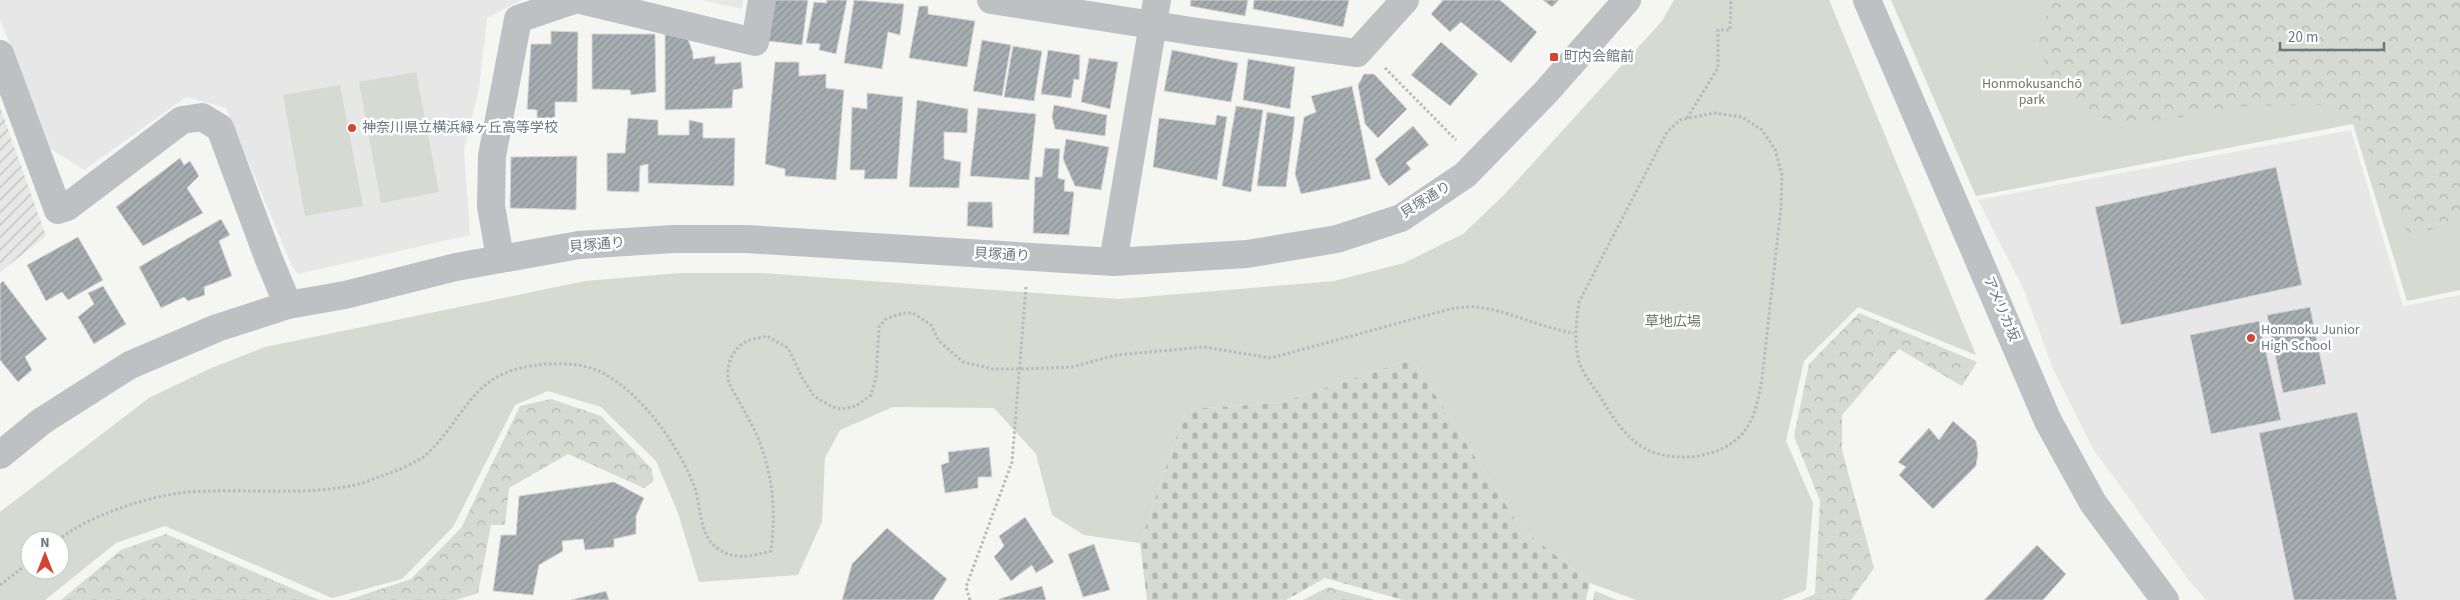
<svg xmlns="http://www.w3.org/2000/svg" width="2460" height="600" font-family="'Source Sans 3','Noto Sans JP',sans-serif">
	<defs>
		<pattern id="industrial-furrows" width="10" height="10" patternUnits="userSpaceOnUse" patternTransform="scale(1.25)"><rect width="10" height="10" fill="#e6e7e6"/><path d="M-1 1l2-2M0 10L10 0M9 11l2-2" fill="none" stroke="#bec0c0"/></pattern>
		<pattern id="forest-crowns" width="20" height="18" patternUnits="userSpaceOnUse" patternTransform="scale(1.25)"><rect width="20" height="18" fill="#d6dad2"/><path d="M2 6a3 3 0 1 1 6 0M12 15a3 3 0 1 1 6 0" fill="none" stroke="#b1b6b0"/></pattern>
		<pattern id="cemetery-stones" width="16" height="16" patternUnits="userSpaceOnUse" patternTransform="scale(1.25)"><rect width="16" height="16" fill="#d6dad2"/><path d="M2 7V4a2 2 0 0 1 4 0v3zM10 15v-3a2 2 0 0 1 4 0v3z" fill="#b1b6b0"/></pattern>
		<pattern id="building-hatch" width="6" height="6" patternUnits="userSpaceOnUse" patternTransform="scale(1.25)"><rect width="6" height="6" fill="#a5adb1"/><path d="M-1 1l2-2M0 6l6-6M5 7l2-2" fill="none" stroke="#8a9295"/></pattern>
	</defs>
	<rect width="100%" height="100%" fill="#f5f5f2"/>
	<!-- built -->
	<g fill="#e6e7e6">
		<path d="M0 0H521L487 18 479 89 464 150 470 235 298 274 292 266 226 108 186 97 84 170 51 149 0 19Z"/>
		<path d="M702 0H743L742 9Z"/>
		<path d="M2351 130 2403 306 2460 295V600H2206L2187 578 2093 449 2053 369 2024 290 1978 200Z"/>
	</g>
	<!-- industrial -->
	<path fill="url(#industrial-furrows)" d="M0 107 46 236 0 272Z"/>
	<!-- green -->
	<g fill="#d6dad2" fill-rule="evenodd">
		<path d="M1674 0H1829L1976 355 1858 307 1804 361 1786 441 1813 503 1806 590 1782 600H1636L1590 583 1520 527 1412 359 1280 403 1186 409 1140 543 1084 535 1052 515 1036 454 994 408 893 407 840 430 825 458 822 522 798 575 699 582 678 513 656 461 601 407 548 391 515 405 453 527 402 579 332 598 165 526 116 543 45 600H0V512L149 398 209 369 265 347 585 281 680 273H761L1119 299 1334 281 1404 263 1463 234 1503 196 1662 21ZM30 540H60V570H30Z"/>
		<path d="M1891 0H2460V290L2407 301 2353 124 1976 196Z"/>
		<path d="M416 72 439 192 381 203 359 82Z"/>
		<path d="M340 85 363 206 305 216 283 95Z"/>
	</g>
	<!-- forest -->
	<g fill="url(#forest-crowns)">
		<path d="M2056 0H2460V221L2410 236 2380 187 2358 120 2325 105 2242 106 2122 128 2063 98 2032 37Z"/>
		<path d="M1859 313 1977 362 1962 386 1899 349 1842 415V450L1874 568 1851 600H1801L1815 594 1820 501 1794 436 1809 364Z"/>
		<path d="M551 399 601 416 652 469 653 482 644 488 568 454 509 488 505 525H491L478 593 456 600H348L411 579 461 528 520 406Z"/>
		<path d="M166 534 319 600H61L121 550Z"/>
		<path d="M1328 587 1375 600H1303Z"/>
		<path d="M1595 591 1617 600H1593Z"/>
	</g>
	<!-- cemetery -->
	<path fill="url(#cemetery-stones)" d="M1412 359 1520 527 1590 583 1586 600H1403L1325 578 1286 600H1147L1140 543 1186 409 1280 403Z"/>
	<!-- building -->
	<g fill="url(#building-hatch)" stroke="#d7d7d5">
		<path d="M775 0H808L802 45 768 41Z"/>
		<path d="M827 0H847L836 54 819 50 820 44 806 43 814 2 826 3Z"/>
		<path d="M854 0 904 4 900 35 888 32 882 69 844 63Z"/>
		<path d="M1191 0H1248L1245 16 1190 6Z"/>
		<path d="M1254 0H1349L1343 27 1253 9Z"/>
		<path d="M1443 0H1500L1537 32 1511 63 1461 22 1450 32 1431 14Z"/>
		<path d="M1543 0H1559L1552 7Z"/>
		<path d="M919 6H928V14L975 21 967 67 909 58Z"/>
		<path d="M551 31 578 32 577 102H555V118H537V110L527 109 531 44H551Z"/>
		<path d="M592 34H655L656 92 631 95 630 90 592 89Z"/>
		<path d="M665 34H686L693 53V59L715 56V64L741 62 743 88 733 90 732 108 665 110Z"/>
		<path d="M982 40 1011 45 1002 96 973 91Z"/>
		<path d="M1441 42 1478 74 1450 106 1411 75Z"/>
		<path d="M1013 46 1042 51 1034 101 1004 97Z"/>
		<path d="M1048 50 1080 55 1079 80 1074 79 1071 98 1041 94Z"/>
		<path d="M1172 50 1238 63 1231 102 1164 91Z"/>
		<path d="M1089 58 1118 62 1110 109 1081 102Z"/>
		<path d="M1248 59 1295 67 1290 109 1243 100Z"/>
		<path d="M775 62H799V76L826 74V88L844 90 836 180 785 176V169L765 164Z"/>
		<path d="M1364 74H1374L1407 109 1378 138 1365 124 1358 85Z"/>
		<path d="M1352 86 1371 179 1301 194 1295 174 1304 117 1316 112 1311 96Z"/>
		<path d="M867 93 903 97 897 179H864L865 170H850L852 107 867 109Z"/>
		<path d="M917 100 968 109 967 133 944 132V159L961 162 959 188 909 187Z"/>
		<path d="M1054 105 1107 115 1105 136 1055 129 1052 117Z"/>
		<path d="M1236 106 1263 110 1251 192 1222 186Z"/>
		<path d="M978 108 1036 114 1029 180 970 176Z"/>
		<path d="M1267 112 1295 117 1286 187 1257 186Z"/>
		<path d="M1217 115 1227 117 1217 180 1153 167 1159 118 1215 125Z"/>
		<path d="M628 118 658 120V135H689V120L703 123V138H735L734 186 648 183V164L640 166 639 192 607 191V153H625Z"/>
		<path d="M1413 126 1429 145 1406 163 1411 169 1389 186 1381 176 1375 159Z"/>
		<path d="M1066 139 1109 147 1101 190 1075 186 1063 159Z"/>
		<path d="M1045 148 1060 149 1058 178 1065 180 1064 191 1074 192 1069 235 1033 233 1035 177H1042Z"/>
		<path d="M577 156 576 210 510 208 511 157Z"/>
		<path d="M180 158 184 165 190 161 199 176 187 188 203 213 143 246 116 207Z"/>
		<path d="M2276 167 2302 285 2121 325 2095 207Z"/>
		<path d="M968 202H992L993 228 967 226Z"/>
		<path d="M221 219 230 235 219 241 232 276 204 287 205 295 188 301 184 297 161 308 139 267Z"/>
		<path d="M78 237 103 280 68 300 62 292 46 301 27 265Z"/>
		<path d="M3 281 47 339 25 357 32 370 18 382 0 360V284Z"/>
		<path d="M103 286 126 324 94 344 78 317 94 304 88 293Z"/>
		<path d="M2310 307 2326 384 2283 393 2267 315Z"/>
		<path d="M2259 321 2281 420 2211 434 2190 335Z"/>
		<path d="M2357 412 2397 600H2294L2259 433Z"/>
		<path d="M1953 421 1976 441 1978 453 1976 466 1933 509 1899 475 1906 467 1898 462 1929 428 1939 440Z"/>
		<path d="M989 447 992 477H978V488L945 493 941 465 949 462 948 452Z"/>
		<path d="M614 482 644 498 636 516V534L614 539V547L585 550 583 539 562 541 563 551 539 565 533 595 493 591 501 535H516L519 496Z"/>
		<path d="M1025 517 1054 562 1036 573 1032 565 1011 581 994 557 1004 546 999 536Z"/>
		<path d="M887 528 947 579 933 600H842L852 564Z"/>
		<path d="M1094 544 1110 590 1083 597 1068 554Z"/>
		<path d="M2037 545 2066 574 2043 600H1984Z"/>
		<path d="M1042 586 1046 600H999V599Z"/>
		<path d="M606 591 609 600H571Z"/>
	</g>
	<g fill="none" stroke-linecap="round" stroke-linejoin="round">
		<!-- path -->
		<g stroke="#b7babc" stroke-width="3" stroke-dasharray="2.5 2.5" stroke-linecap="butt">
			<path d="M1385 68 1456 140"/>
			<path d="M1714 113 1742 117 1762 130 1775 149 1782 175 1781 207 1762 379C1759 395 1756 415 1746 429 1725 459 1672 465 1642 447 1624 435 1612 416 1601 398 1594 387 1583 374 1579 362 1574 341 1576 323 1579 302L1667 132 1680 120Z"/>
			<path d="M1687 118 1718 68V30H1730L1731 0"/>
			<path d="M58 540C90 515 148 496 188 492 242 488 296 496 350 486 362 484 373 479 384 475 398 470 420 462 430 451 474 405 473 370 547 364 565 363 582 364 599 371 640 391 676 442 693 483 702 504 697 533 717 548 734 561 752 556 771 551 776 512 773 474 758 438 750 419 738 401 729 383 725 368 731 349 747 341 753 338 761 338 767 336L788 348 803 379 814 396 832 407 841 409 856 406 871 395 876 378 879 327 886 319 903 313H913L931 325 939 341 963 362 993 369H1021L1072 367 1116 355 1204 347 1271 358 1450 309C1458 308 1468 306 1477 307 1510 311 1541 328 1574 333"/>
			<path d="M0 585 30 562"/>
			<path d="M970 600 966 587 1012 462 1026 287"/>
		</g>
		<!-- minor -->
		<g stroke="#bdc1c4" stroke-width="28">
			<path d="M580 0 755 42 762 0"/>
			<path d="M991 0 1198 32 1357 53 1405 0"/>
			<path d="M1867 0 2048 421 2093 503 2165 600"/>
			<path d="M0 54 58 210 67 207 182 120 202 117 220 128 268 257 288 305"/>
			<path d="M500 258 491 206 492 156 518 19 574 0"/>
			<path d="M1113 262 1157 0"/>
			<path d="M0 455 42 421 130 365 217 328 288 305 345 295 456 267 579 245 673 239H746L1113 262 1247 254 1337 239 1401 218 1465 175 1546 92 1627 0"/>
		</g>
	</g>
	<!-- markers -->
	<g fill="#d44633" stroke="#fff" stroke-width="2">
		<rect x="1549" y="52" width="10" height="10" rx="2.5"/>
		<circle cx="352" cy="128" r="5"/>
		<circle cx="2251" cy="338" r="5"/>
	</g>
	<g text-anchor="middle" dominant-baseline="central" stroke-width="5" stroke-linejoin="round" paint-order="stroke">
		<!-- poi labels -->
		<g font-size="14" fill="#677881" stroke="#fff" text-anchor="start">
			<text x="1564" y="57">町内会館前</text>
			<text x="362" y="128">神奈川県立横浜緑ヶ丘高等学校</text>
			<text x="2261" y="330">Honmoku Junior<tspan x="2261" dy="16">High School</tspan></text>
		</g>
		<!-- park labels -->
		<g font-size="14" fill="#6b7965" stroke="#fff">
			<text x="2032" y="84">Honmokusanchō<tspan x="2032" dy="16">park</tspan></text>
			<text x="1673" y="322">草地広場</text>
		</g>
		<!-- street labels -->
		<g font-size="14" fill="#677881" stroke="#fff">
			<text transform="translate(1426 200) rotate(-32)">貝塚通り</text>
			<text transform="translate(597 245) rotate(-5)">貝塚通り</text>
			<text transform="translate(1002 255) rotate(3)">貝塚通り</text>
			<text transform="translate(2001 309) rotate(67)">アメリカ坂</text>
		</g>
	</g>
	<!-- north arrow -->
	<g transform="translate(45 555)"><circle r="24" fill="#ffffff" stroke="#c2c9cd"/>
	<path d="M0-4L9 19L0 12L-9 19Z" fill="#d44633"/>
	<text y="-8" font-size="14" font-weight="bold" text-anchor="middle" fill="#677881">N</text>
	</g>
	<!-- scale -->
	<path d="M2280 42v8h104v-8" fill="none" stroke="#677881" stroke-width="2.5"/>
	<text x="2288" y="42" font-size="15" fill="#677881" stroke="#ffffff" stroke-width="4" paint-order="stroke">20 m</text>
</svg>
